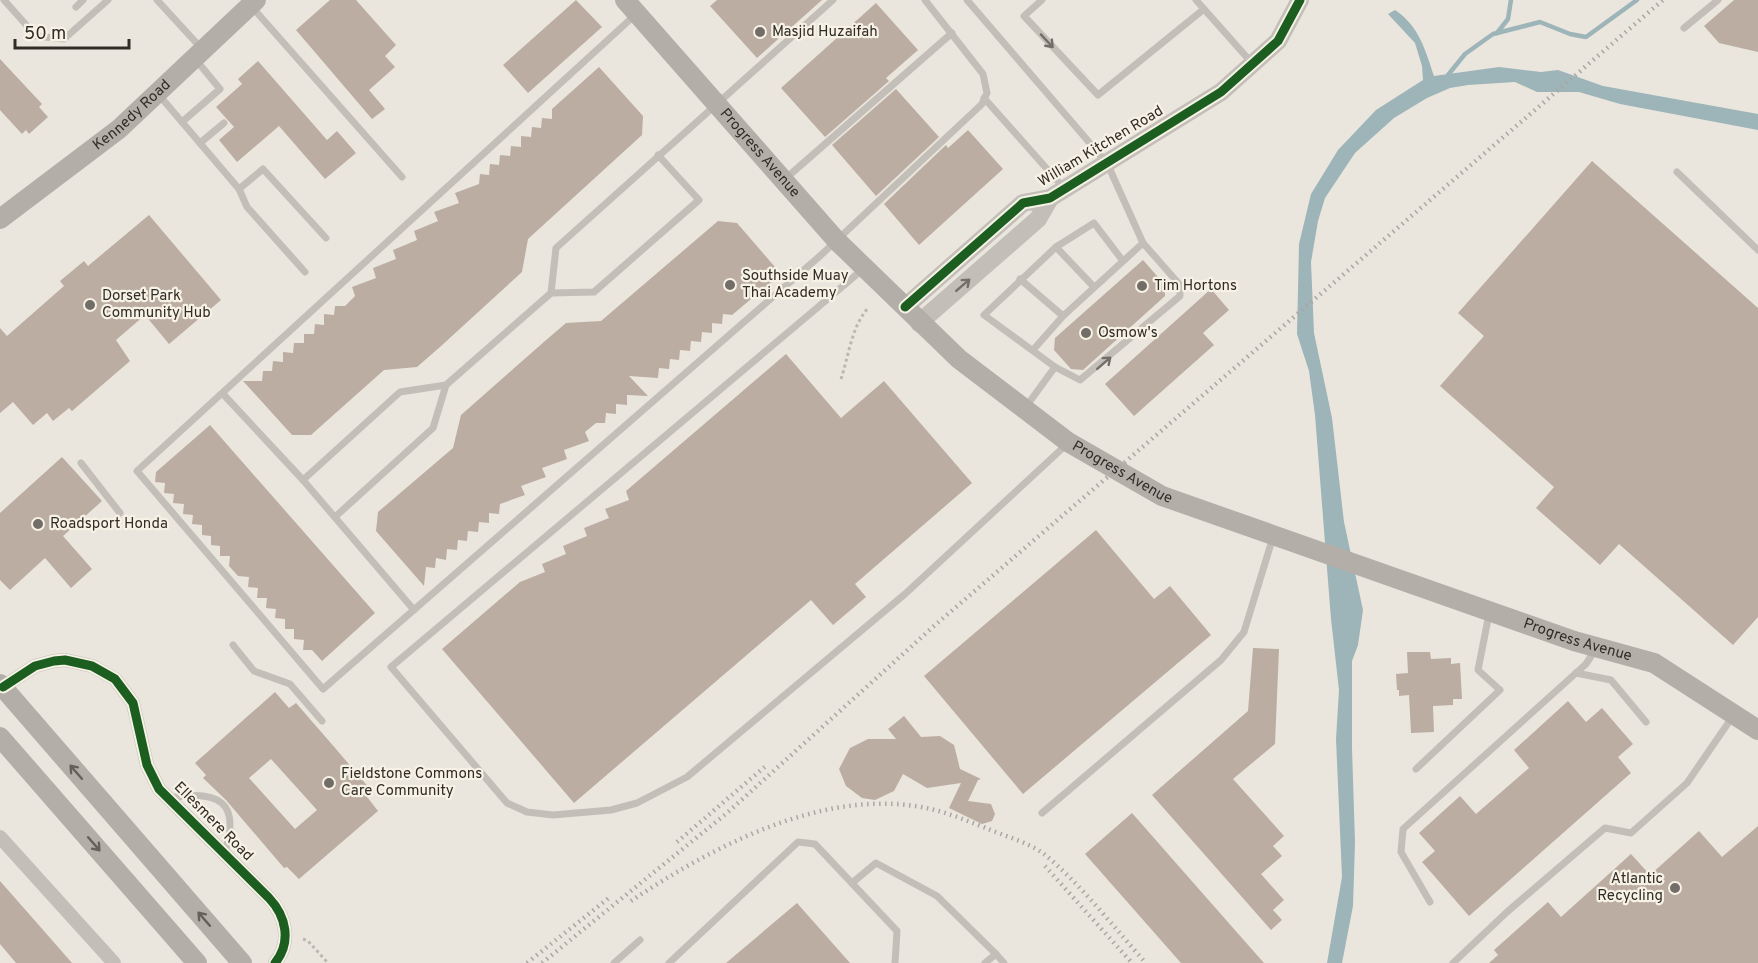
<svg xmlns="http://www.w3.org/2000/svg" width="1758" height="963" font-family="Overpass,sans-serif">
	<rect width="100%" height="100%" fill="#eae6de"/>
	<!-- water -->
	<path fill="#9db4b8" d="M1395 10C1419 26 1425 49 1434 76L1499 67 1541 72 1558 70 1603 86 1758 114V130L1620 104 1579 92H1537L1515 82 1468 85 1450 88 1427 98 1394 118 1355 153 1325 198 1318 221 1311 262 1314 333 1332 418 1344 522 1363 610 1358 645 1352 661V748L1355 842 1353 906 1342 963H1327L1342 877 1336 739 1339 690 1331 619 1315 415 1309 371 1297 334 1299 244 1311 194 1338 150 1376 110 1423 80 1422 66 1415 43 1388 14Z"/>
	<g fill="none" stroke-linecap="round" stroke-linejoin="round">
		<!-- stream -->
		<g stroke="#9db4b8" stroke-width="4.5">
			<path d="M1497 33 1508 19 1511 0"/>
			<path d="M1448 75 1465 54 1493 34 1540 22 1570 34 1586 37 1637 0"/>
		</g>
	</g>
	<!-- building -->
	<g fill="#bcada2" fill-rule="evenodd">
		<path d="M330 0H356L396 45 385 56 395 67 369 90 385 109 372 119 296 30Z"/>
		<path d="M576 0 602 27 528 93 503 65Z"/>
		<path d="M717 0H822L757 58 710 6Z"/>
		<path d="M1734 0H1758V52L1719 43 1704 26Z"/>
		<path d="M876 3 918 50 886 78 889 81 825 137 781 88Z"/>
		<path d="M0 59 42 104 39 107 48 117 29 134 26 130 22 134 0 110Z"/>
		<path d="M258 61 327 140 337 131 356 153 325 179 279 126 237 162 219 140 234 127 216 107 242 84 238 79Z"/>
		<path d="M599 67 643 116 642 135 528 239 522 272 440 347 417 367 384 370 311 435H292L243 381H262L263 371H272L273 361 283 362V352L293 353 294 343H304V334H314L315 324 324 325V314L334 315 335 306H345L355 296 352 287 376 278 373 268 396 259 393 250 417 240 414 231 438 221 434 212 459 203 455 193 479 184 480 174 489 175 490 164 499 165 500 155 510 156 511 146 521 147V136L531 137 532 127 541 128 542 118 552 119V109Z"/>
		<path d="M896 89 939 137 876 196 832 145Z"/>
		<path d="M968 130 1003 169 919 245 884 204 946 145 948 148Z"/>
		<path d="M1592 161 1758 308V617L1733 645 1619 544 1600 565 1536 508 1554 487 1440 386 1484 336 1458 313Z"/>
		<path d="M149 215 221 300 169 344 145 315 116 340 130 361 72 411 69 408 53 421 47 413 33 425 13 402 0 413V328L7 336 64 286 60 281 84 261 88 266Z"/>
		<path d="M718 221 737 223 781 274 732 315 723 314 722 324 712 323V333L702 332 701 342 691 341 690 351 680 350 679 360 670 359 669 369 659 368 658 378 629 376 648 396 627 395V405L616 404V414L606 413 605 423H596L585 432 589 441 564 450 567 459 542 468 546 477 521 486 525 495 500 504 499 514 489 513V523L479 522 478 532 468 531 467 541 458 540 457 550 447 549 446 560 436 558 435 568 426 567 424 586 376 531 378 512 453 448 461 415 545 341 566 323 601 321Z"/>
		<path d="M1143 260 1165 285V296L1083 370 1071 369 1054 350 1055 338Z"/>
		<path d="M1211 289 1229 310 1203 333 1214 345 1134 416 1105 384Z"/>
		<path d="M786 354 841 418 884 381 972 483 855 584 866 597 833 625 811 600 574 803 442 649 520 582 545 572 542 564 566 554 563 546 587 536 584 528 609 518 605 509 629 500 626 491Z"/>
		<path d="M210 425 375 613 322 661 312 650H303L304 640 294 639V629H285V619L275 618 276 609 266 608 267 598H257L258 588 248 587 249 577 238 576 229 566 230 556H220V546L211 545V536L202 535V525L192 524 193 515 183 514 184 504 173 503 174 494 164 493 165 483 155 482 156 472Z"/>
		<path d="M62 457 102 501 63 536 92 569 71 588 45 558 10 590 0 580V513Z"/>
		<path d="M1096 530 1154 599 1170 586 1211 635 1023 794 924 676Z"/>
		<path d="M1253 648 1279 649 1275 744 1233 779 1284 836 1273 846 1282 856 1261 874 1284 900 1273 910 1282 920 1271 930 1152 795 1248 711Z"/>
		<path d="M1407 652H1430L1431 659 1451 658V664L1460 663 1462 699H1453V705L1433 706 1434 732 1411 733 1409 695 1399 696V690H1397L1396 674 1408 673Z"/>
		<path d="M275 692 289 708 296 703 336 749 370 789 364 793 378 811 299 879 287 867 284 868 226 800 203 778 206 775 195 763ZM271 759 317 810 295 829 249 778Z"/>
		<path d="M1568 701 1586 722 1602 708 1633 744 1618 757 1631 773 1469 916 1422 862 1435 851 1419 833 1460 796 1476 814 1529 768 1514 750Z"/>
		<path d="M904 716 921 737 940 736 954 745 960 769 981 779 978 780 968 801 991 804 995 814 992 821 982 824 949 808 961 783 927 788 903 774 894 791 875 800 862 798 846 786 839 769 850 748 868 739H896L888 729Z"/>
		<path d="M1132 813 1241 937 1264 963H1181L1085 854Z"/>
		<path d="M1758 826V963H1489L1498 955 1494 950 1548 902 1561 917 1631 854 1650 875 1699 831 1722 857Z"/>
		<path d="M0 881 44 931 72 963H16L11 957 0 944Z"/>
		<path d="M797 903 850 963H726Z"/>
	</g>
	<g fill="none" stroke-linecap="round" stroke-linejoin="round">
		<!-- path -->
		<g stroke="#bbb7b1" stroke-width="3" stroke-dasharray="3 3" stroke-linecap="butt">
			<path d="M841 379C849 355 851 328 868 308"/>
			<path d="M303 939 308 941 328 963"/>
		</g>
		<!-- service -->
		<g stroke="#c3bfb8" stroke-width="7">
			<path d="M4 0 36 36 64 39 108 0"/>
			<path d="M157 0 202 49"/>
			<path d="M967 0 1107 163 1143 243 1063 316 1033 350"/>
			<path d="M1042 0 1024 16 1098 95 1204 9"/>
			<path d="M1196 0 1251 62"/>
			<path d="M76 7 83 0"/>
			<path d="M252 7 402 177"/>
			<path d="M635 15 137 471 323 689 821 255 982 104 987 93 983 74 925 0"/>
			<path d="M1684 28 1718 0"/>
			<path d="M159 95 239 189 263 169 326 238"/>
			<path d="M984 98 1063 187"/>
			<path d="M182 122 220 89 196 60"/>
			<path d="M200 143 224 123"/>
			<path d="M1677 172 1758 250"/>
			<path d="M785 179 952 33"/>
			<path d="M239 189 247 207 305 272"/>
			<path d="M1056 247 1094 287"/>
			<path d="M1123 261 1094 223 1056 247 984 315 1055 367 1080 380 1180 296V285L1143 243"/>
			<path d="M862 270 391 667 507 803 527 812 553 815 611 810 637 803 687 777 905 594 1066 445"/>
			<path d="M1020 279 1063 316"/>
			<path d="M551 293 594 292 699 200 658 155"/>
			<path d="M223 394 303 480"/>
			<path d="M1025 408 1055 367"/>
			<path d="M81 463 120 513"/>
			<path d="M335 517 433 428 446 385"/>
			<path d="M414 610 303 480 400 392 446 385 551 293 556 248 833 0"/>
			<path d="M233 645 254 671 290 684 322 721"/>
			<path d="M1576 673 1611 680 1646 722"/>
			<path d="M1416 769 1500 690 1478 670 1489 614"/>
			<path d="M169 798C219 789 242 802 224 855"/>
			<path d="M1042 813 1221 660 1244 632 1273 537"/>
			<path d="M852 883 876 863 937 896 996 954 985 963"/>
			<path d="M1430 902 1401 852 1403 829 1586 664 1595 650"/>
			<path d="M996 954 1004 963"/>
			<path d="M614 963 640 940"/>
			<path d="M669 963 798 842 815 844 897 931 895 963"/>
			<path d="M1453 963 1507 912 1605 828 1631 833 1687 783 1733 716"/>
		</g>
		<!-- minor -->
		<g stroke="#c3bfb8" stroke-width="14">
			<path d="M3 687 35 666 54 661 65 660 92 666 115 679 133 703 147 765 159 789 269 898C286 916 292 942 275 963"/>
			<path d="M0 837 114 963"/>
		</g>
		<!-- tertiary -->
		<g stroke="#c3bfb8" stroke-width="18">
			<path d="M905 307 1023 203 1050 198 1221 92 1278 41 1300 0"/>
			<path d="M919 323 1038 219 1050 198"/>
		</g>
		<!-- secondary -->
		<g stroke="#b3afa8" stroke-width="20">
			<path id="s1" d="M625 0 837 241 959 359 1068 442 1162 496 1574 641 1654 663 1758 730"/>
			<path id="s2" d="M0 219 119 129 256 0"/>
			<path d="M0 684 242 963"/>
			<path d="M0 737 197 963"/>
		</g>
		<!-- rail -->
		<g stroke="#aaa7a2" stroke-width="4.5" stroke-dasharray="1.5 4.5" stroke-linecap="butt">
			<path d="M677 842 768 764"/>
			<path d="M1045 866 1132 963"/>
			<path d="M631 901C712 847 821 789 921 807 944 811 965 820 986 828 1004 836 1028 842 1044 854 1078 881 1116 930 1146 963"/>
			<path d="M527 963 610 897"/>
			<path d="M542 963 727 813 934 626 1663 0"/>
		</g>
		<!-- cycleway casing -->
		<g stroke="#f7f2e6" stroke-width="13">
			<g id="cycleway">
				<path d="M905 307 1023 203 1050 198 1221 92 1278 41 1300 0"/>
				<path d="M3 687 35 666 54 661 65 660 92 666 115 679 133 703 147 765 159 789 269 898C286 916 292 942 275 963"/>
			</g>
		</g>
		<!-- cycleway -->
		<use href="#cycleway" stroke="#1b5e20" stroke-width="9"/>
	</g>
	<!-- one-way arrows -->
	<defs><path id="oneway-shaft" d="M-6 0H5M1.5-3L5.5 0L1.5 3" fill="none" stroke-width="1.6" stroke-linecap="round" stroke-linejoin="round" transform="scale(1.5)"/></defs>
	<g stroke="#736e68">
		<use href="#oneway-shaft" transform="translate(1047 41) rotate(47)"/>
		<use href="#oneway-shaft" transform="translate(963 285) rotate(-41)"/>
		<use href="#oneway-shaft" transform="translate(1104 363) rotate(-41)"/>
	</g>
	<g stroke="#66605b">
		<use href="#oneway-shaft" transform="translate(76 772) rotate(-131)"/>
		<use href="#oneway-shaft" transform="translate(94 844) rotate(49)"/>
		<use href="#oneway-shaft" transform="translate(204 919) rotate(-131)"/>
	</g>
	<!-- markers -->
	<g fill="#726d67" stroke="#f7f2e6" stroke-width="2">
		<circle cx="760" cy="32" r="6"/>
		<circle cx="730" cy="285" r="6"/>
		<circle cx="1142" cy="286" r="6"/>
		<circle cx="90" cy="305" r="6"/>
		<circle cx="1086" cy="333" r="6"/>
		<circle cx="38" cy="524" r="6"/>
		<circle cx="329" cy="783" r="6"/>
		<circle cx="1675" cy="888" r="6"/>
	</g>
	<g text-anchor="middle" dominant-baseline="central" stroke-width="4.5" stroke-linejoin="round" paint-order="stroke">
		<!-- poi labels -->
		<g font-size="15" fill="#322c27" stroke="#f7f2e6" text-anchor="start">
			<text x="772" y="32">Masjid Huzaifah</text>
			<text x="742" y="276">Southside Muay<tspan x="742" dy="17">Thai Academy</tspan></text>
			<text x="1154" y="286">Tim Hortons</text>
			<text x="102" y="296">Dorset Park<tspan x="102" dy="17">Community Hub</tspan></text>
			<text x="1098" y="333">Osmow's</text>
			<text x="50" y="524">Roadsport Honda</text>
			<text x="341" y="774">Fieldstone Commons<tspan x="341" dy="17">Care Community</tspan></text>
			<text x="1663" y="879" text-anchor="end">Atlantic<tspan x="1663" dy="17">Recycling</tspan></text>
		</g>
		<!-- street labels -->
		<g font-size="15" fill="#322c27" stroke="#f7f2e6">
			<text stroke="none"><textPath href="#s2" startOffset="168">Kennedy Road</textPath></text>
			<text transform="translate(1101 147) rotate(-31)">William Kitchen Road</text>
			<text stroke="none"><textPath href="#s1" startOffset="204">Progress Avenue</textPath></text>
			<text stroke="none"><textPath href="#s1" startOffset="690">Progress Avenue</textPath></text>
			<text stroke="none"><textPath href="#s1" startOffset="1176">Progress Avenue</textPath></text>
			<text transform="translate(213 822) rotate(45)">Ellesmere Road</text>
		</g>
	</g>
	<!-- scale -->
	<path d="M15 39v9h114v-9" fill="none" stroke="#322c27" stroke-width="3"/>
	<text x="24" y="39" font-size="18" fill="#322c27" stroke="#f7f2e6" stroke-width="4.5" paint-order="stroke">50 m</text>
</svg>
